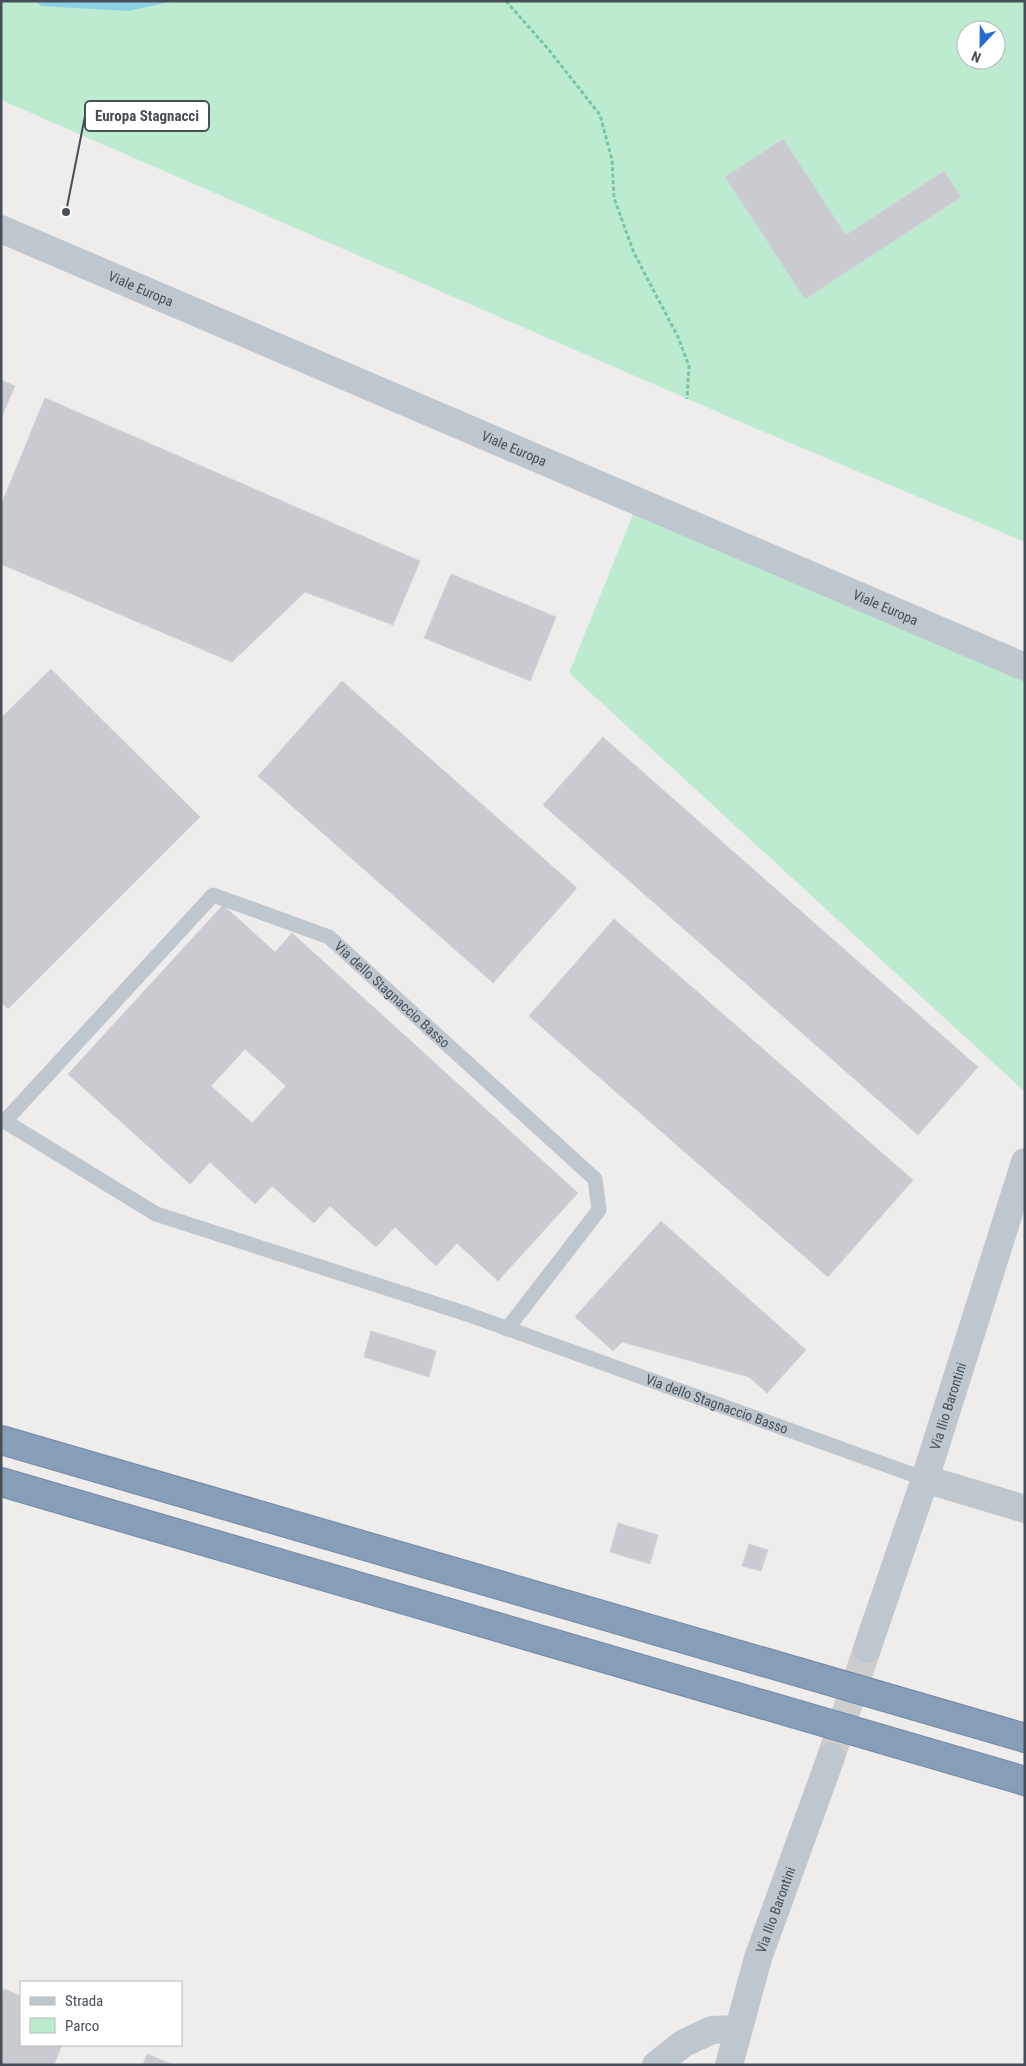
<svg xmlns="http://www.w3.org/2000/svg" width="1026" height="2066" font-family="'Roboto Condensed',sans-serif">
	<rect width="100%" height="100%" fill="#efecec"/>
	<!-- green -->
	<g fill="#bdebd0" fill-rule="evenodd">
		<path d="M1 1H35L41 6 172 3 174 1H1025V542L750 426 1 100ZM966 30H996V60H966Z"/>
		<path d="M638 502 1025 667V1092L569 673Z"/>
	</g>
	<!-- water -->
	<path fill="#8cd0e5" d="M35 1H174L128 11 41 6Z"/>
	<!-- building -->
	<g fill="#cacbd1" stroke="#d1d3d8" fill-rule="evenodd">
		<path d="M783 139 846 235 944 171 961 197 805 299 725 177Z"/>
		<path d="M1 380 15 386 1 418Z"/>
		<path d="M45 398 420 561 393 625 305 592 232 662 1 564V505Z"/>
		<path d="M451 574 556 617 530 681 424 638Z"/>
		<path d="M51 669 200 817 8 1009 1 1002V718Z"/>
		<path d="M342 681 577 888 493 983 258 776Z"/>
		<path d="M603 737 978 1067 918 1135 543 805Z"/>
		<path d="M223 905 275 952 292 933 578 1193 498 1281 457 1243 436 1266 395 1227 376 1247 330 1206 314 1223 272 1186 255 1204 210 1162 190 1184 68 1074ZM245 1049 286 1086 252 1123 211 1086Z"/>
		<path d="M614 919 913 1180 828 1277 529 1016Z"/>
		<path d="M661 1221 806 1350 767 1393 749 1377 622 1342 613 1351 575 1317Z"/>
		<path d="M371 1331 436 1351 429 1377 364 1357Z"/>
		<path d="M618 1523 658 1535 650 1564 610 1552Z"/>
		<path d="M749 1544 768 1550 761 1571 742 1566Z"/>
		<path d="M4 1989 21 1996V2045H62L54 2065H1V1997Z"/>
		<path d="M147 2054 174 2065H143Z"/>
	</g>
	<g fill="none" stroke-linecap="round" stroke-linejoin="round">
		<!-- street-tunnel -->
		<path stroke="#cdcdce" stroke-width="28" stroke-dasharray="28 14" stroke-linecap="butt" d="M831 1757 867 1649"/>
		<!-- highway casing -->
		<g stroke="#7289a4" stroke-width="30">
			<g id="highway">
				<path d="M1 1440 1025 1738"/>
				<path d="M1 1482 1025 1781"/>
			</g>
		</g>
		<!-- path -->
		<path stroke="#77c6a1" stroke-width="3" stroke-dasharray="4 2.5" stroke-linecap="butt" d="M506 1 549 50 600 115 612 160 614 198 634 253 678 337 689 366 687 399"/>
		<!-- lane -->
		<g stroke="#bec6ce" stroke-width="15">
			<path id="s1" d="M1 1119 156 1214 467 1314 925 1479"/>
			<path id="s2" d="M5 1121 213 895 329 937 595 1179 599 1210 507 1329"/>
		</g>
		<!-- street -->
		<g stroke="#bec6ce" stroke-width="28">
			<path id="s3" d="M1 229 1025 667"/>
			<path d="M925 1479 1025 1509"/>
			<path id="s4" d="M867 1649 925 1479 1025 1162"/>
			<path d="M656 2065 684 2043 712 2030 738 2029"/>
			<path id="s5" d="M729 2065 758 1958 831 1757"/>
		</g>
		<!-- highway -->
		<use href="#highway" stroke="#879eb9" stroke-width="28"/>
	</g>
	<g text-anchor="middle" dominant-baseline="central" stroke-width="4.5" stroke-linejoin="round" paint-order="stroke">
		<!-- street labels -->
		<g font-size="14" fill="#464f58" stroke="#fff">
			<text stroke="none"><textPath href="#s3" startOffset="152">Viale Europa</textPath></text>
			<text stroke="none"><textPath href="#s3" startOffset="558">Viale Europa</textPath></text>
			<text stroke="none"><textPath href="#s3" startOffset="962">Viale Europa</textPath></text>
			<text stroke="none"><textPath href="#s2" startOffset="516">Via dello Stagnaccio Basso</textPath></text>
			<text stroke="none"><textPath href="#s1" startOffset="774">Via dello Stagnaccio Basso</textPath></text>
			<text stroke="none"><textPath href="#s4" startOffset="256">Via Ilio Barontini</textPath></text>
			<text stroke="none"><textPath href="#s5" startOffset="162">Via Ilio Barontini</textPath></text>
		</g>
	</g>
	<!-- callouts -->
	<path fill="none" stroke="#464f58" stroke-width="2" d="M66 212L85 116"/>
	<circle fill="#464f58" stroke="#fff" stroke-width="2" cx="66" cy="212" r="5"/>
	<rect fill="#fff" stroke="#464f58" stroke-width="2" x="85" y="101" width="124" height="30" rx="5"/>
	<g font-size="15" text-anchor="middle" font-weight="bold" fill="#464f58">
		<text x="147" y="121">Europa Stagnacci</text>
	</g>
	<!-- border -->
	<rect width="1026" height="2066" fill="none" stroke="#464f58" stroke-width="5"/>
	<!-- legend -->
	<rect x="20" y="1981" width="162" height="65" fill="#ffffff" stroke="#b5b9bc"/>
	<rect x="30" y="1997" width="25" height="8" fill="#bec6ce" stroke="#b5b9bc"/>
	<text x="65" y="2006" font-size="15" fill="#464f58">Strada</text>
	<rect x="30" y="2018" width="25" height="15" fill="#bdebd0" stroke="#b5b9bc"/>
	<text x="65" y="2031" font-size="15" fill="#464f58">Parco</text>
	<!-- north arrow -->
	<g transform="translate(981 45) rotate(202)"><circle r="24" fill="#ffffff" stroke="#b5b9bc"/>
	<path d="M0-4L9 19L0 12L-9 19Z" fill="#256bd1"/>
	<text y="-8" font-size="14" font-weight="bold" text-anchor="middle" fill="#464f58">N</text>
	</g>
</svg>
